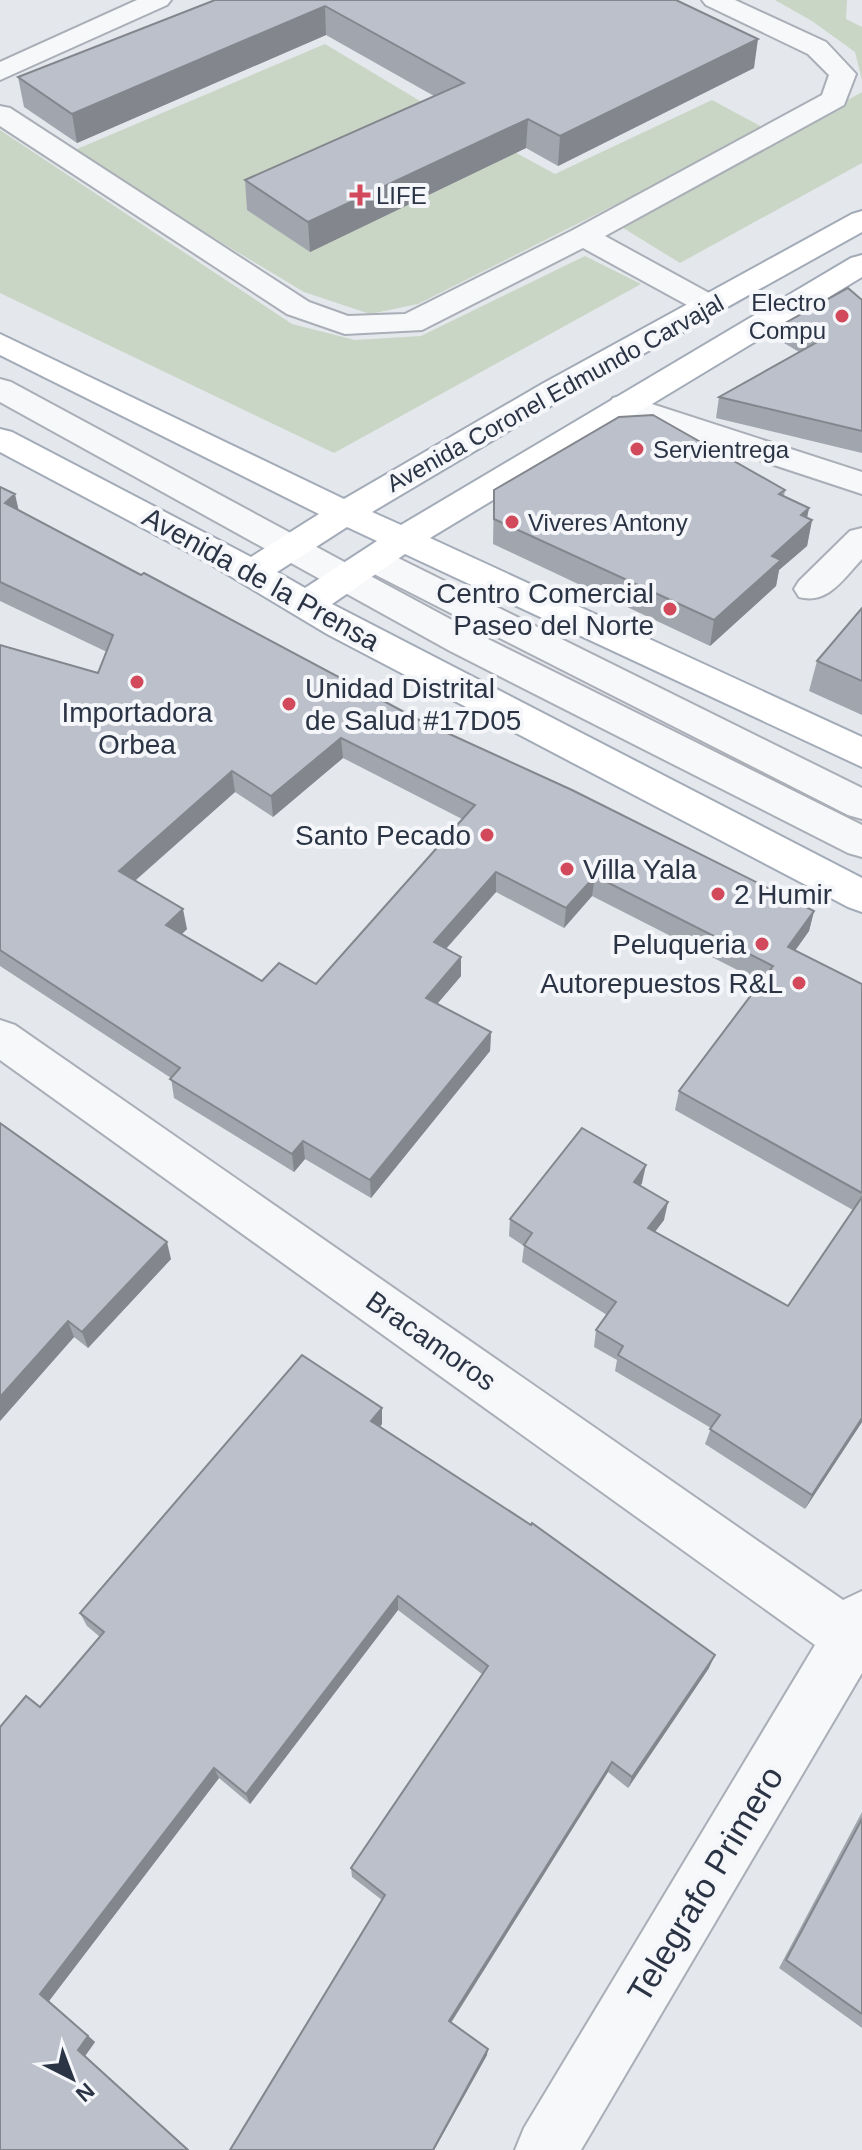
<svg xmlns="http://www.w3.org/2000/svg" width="862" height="2150" font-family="Arial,sans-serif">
	<rect width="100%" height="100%" fill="#e4e7ec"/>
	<!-- green -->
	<g fill="#c9d6c5">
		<path d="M775 0H847L846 19 862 27V80L855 52 812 21Z"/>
		<path d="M325 44 420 101 555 174 712 100 766 129 418 304 370 314 304 292 70 152Z"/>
		<path d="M862 92V163L680 263 620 226Z"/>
		<path d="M0 130 292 324 355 340 421 336 585 256 641 284 334 453 0 293Z"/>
	</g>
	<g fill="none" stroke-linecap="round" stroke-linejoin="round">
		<!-- minor casing -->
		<g stroke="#a9aeb7" stroke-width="4">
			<g id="minor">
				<path d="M137 0H171L167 5 0 80V62Z"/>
				<path d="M702 0H735L826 42 856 74 844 105 605 236 720 299 724 305 720 311 709 314 698 311 583 248 422 330 345 334 287 314 0 126V106L10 108 309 302 348 316 405 314 573 230 822 95 829 75 808 54 706 5Z"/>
				<path d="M0 379 11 382 476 633 862 825V857L848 853 450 651 0 402Z"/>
				<path d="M624 395 862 472V494L613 412 608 405 613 398Z"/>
				<path d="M862 528V559C844 578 828 605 799 597L794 589 799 581 850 531Z"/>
				<path d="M382 553 394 556 862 788V819L848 815 370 572 364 564 370 556Z"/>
				<path d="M0 1020 15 1025 843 1600 862 1591V1673L581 2150H515L524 2128 815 1645 0 1060Z"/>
			</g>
		</g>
		<!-- major casing -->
		<g stroke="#a3abb8" stroke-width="4">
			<path id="major" d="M862 211V232L564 398 372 512 401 525 851 258 862 255V277L430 538 862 737V767L405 554 332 604 862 878V912L848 907 327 634 207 562 0 452V429L12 432 251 557 319 514 0 355V334L344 499 542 384 852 214ZM347 527 377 541 305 588 277 572Z"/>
		</g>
		<!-- minor -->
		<use href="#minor" fill="#f7f8fa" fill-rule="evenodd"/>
		<!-- major -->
		<use href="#major" fill="#fff" fill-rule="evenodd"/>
	</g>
	<!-- wall -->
	<g fill="#a1a5ae" fill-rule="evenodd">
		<path d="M215 0H676L754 68 558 166 526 148 310 252 247 210 245 180 434 96 326 35 77 143 24 107 18 77Z"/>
		<path d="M862 300V453L716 418 719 397 799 352 784 343 787 322Z"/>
		<path d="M0 487 18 510 421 721 814 911 809 931 795 951 862 984V1422L805 1509 705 1444 711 1428 615 1371 617 1360 594 1347 596 1330 607 1315 522 1262 524 1246 509 1236 510 1219 642 1183 640 1186 664 1220 655 1231 788 1306 853 1210 675 1110 679 1091 761 982 592 896 564 928 496 892 446 949 461 976 437 1004 491 1032 490 1051 371 1198 305 1159 294 1172 174 1098 171 1078 0 966V645L98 673 107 652 0 601ZM343 758 462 819 316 984 262 981 182 934 187 929 135 881 235 792 273 817Z"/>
		<path d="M494 490H785L784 496 809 508 807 518 812 520 807 546 779 570 776 586 710 646 493 544Z"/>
		<path d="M862 608V715L809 691 817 661Z"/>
		<path d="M0 1123 171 1259 88 1348 74 1337 0 1421Z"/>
		<path d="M382 1424 380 1427 709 1668 628 1788 608 1772 451 2023 487 2055 434 2150H230L382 1900 352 1877 351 1868 482 1674 398 1610 250 1804 219 1778 49 2001 95 2042 85 2056 0 2150 40 1707 100 1637 87 1626 80 1613Z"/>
		<path d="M862 1812V2028L779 1968Z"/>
	</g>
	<!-- shaded-wall -->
	<g fill="#83868d">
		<path d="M325 6 326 35 77 143 72 114Z"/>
		<path d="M758 39 754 68 558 166 560 136Z"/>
		<path d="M528 119 526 148 310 252 308 222Z"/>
		<path d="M15 494 20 516 5 503Z"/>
		<path d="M809 508 805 526 812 520 807 546 779 570 776 586 710 646 714 620 772 556 801 515Z"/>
		<path d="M341 738 343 758 273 817 271 796Z"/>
		<path d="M232 771 235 792 123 891 119 871Z"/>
		<path d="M496 872V892L434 962V942Z"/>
		<path d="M595 876 592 896 564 928 566 908Z"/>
		<path d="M183 909 187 929 170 945 166 925Z"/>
		<path d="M814 911 809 931 783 967 788 947Z"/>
		<path d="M461 957V976L426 1017V998Z"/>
		<path d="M491 1032 490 1051 371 1198 370 1180Z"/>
		<path d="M303 1141 305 1159 294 1172 292 1154Z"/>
		<path d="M646 1165 642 1183 631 1200 634 1182Z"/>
		<path d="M668 1202 664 1220 645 1245 648 1228Z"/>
		<path d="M167 1242 171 1259 88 1348 82 1332Z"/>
		<path d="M68 1321 74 1337 0 1421V1397Z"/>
		<path d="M382 1408V1424L372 1437 371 1421Z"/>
		<path d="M862 1418V1422L805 1509 812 1495Z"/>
		<path d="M398 1596V1610L250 1804 246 1794Z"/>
		<path d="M715 1655 709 1668 628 1788 632 1777Z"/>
		<path d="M612 1762 608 1772 448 2027 449 2021Z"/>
		<path d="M214 1768 219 1778 49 2001 95 2042 85 2056 189 2150H188L78 2050 40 1994Z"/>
		<path d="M488 2049 487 2055 434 2150H433Z"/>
	</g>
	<!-- building -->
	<g fill="#bbc0ca" stroke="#83868d" stroke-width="2" fill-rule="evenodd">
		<path d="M215 0H676L758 39 560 136 528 119 308 222 245 180 464 83 325 6 72 114 18 77Z"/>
		<path d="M848 288 862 300V431L719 397 819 341 787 322Z"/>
		<path d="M653 415 785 490 779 494 809 508 801 515 812 520 772 556 781 560 714 620 494 519V490L619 417Z"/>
		<path d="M0 487 15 494 5 503 141 575 144 573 421 721 572 790 814 911 788 947 862 984V1193L679 1091 773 966 595 876 566 908 496 872 434 942 461 957 426 998 491 1032 370 1180 303 1141 292 1154 170 1079 180 1068 0 950V645L98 673 113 635 0 582ZM341 738 475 805 316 984 279 963 262 981 166 925 183 909 119 871 232 771 271 796Z"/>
		<path d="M862 608V681L817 661Z"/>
		<path d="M0 1123 167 1242 82 1332 68 1321 0 1397Z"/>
		<path d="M582 1128 646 1165 634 1182 668 1202 648 1228 788 1306 862 1197V1418L812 1495 710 1429 720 1415 618 1355 623 1346 596 1330 616 1302 524 1245 532 1233 510 1219Z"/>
		<path d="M302 1355 382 1408 371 1421 531 1525 532 1523 715 1655 632 1777 612 1762 449 2021 488 2049 433 2150H230L385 1895 351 1868 488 1666 398 1596 246 1794 214 1768 40 1994 88 2036 78 2050 188 2150H0V1727L26 1696 40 1707 104 1632 80 1613Z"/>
		<path d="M862 1819V2014L786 1960Z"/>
	</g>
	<!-- markers -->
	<g fill="#d1495b" stroke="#f4f6f9" stroke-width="3">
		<path d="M356 183h8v8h8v8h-8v8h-8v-8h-8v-8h8z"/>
		<circle cx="842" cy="316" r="8"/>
		<circle cx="637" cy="449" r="8"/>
		<circle cx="512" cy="522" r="8"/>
		<circle cx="670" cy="609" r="8"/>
		<circle cx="137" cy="682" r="8"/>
		<circle cx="289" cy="704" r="8"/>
		<circle cx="487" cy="835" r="8"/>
		<circle cx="567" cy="869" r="8"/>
		<circle cx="718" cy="894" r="8"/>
		<circle cx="762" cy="944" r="8"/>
		<circle cx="799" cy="983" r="8"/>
	</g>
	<g text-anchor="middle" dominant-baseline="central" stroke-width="8" stroke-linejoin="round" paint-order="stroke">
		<!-- far-poi labels -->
		<g font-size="24" fill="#2b3445" stroke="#f4f6f9" text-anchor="start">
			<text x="376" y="195">LIFE</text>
			<text x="826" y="302" text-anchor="end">Electro<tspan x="826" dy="28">Compu</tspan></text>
			<text x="653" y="449">Servientrega</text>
			<text x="528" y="522">Viveres Antony</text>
		</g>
		<!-- far-street labels -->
		<g font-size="24" fill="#2b3445" stroke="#f4f6f9">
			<text transform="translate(555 393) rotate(-29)">Avenida Coronel Edmundo Carvajal</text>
		</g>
		<!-- street labels -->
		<g font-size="28" fill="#2b3445" stroke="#f4f6f9">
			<text transform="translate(261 579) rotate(29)">Avenida de la Prensa</text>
			<text transform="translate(431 1341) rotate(35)">Bracamoros</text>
		</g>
		<!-- poi labels -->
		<g font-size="28" fill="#2b3445" stroke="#f4f6f9" text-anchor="end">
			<text x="654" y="593">Centro Comercial<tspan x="654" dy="32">Paseo del Norte</tspan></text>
			<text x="305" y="688" text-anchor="start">Unidad Distrital<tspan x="305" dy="32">de Salud #17D05</tspan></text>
			<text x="137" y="712" text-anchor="middle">Importadora<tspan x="137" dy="32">Orbea</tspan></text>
			<text x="471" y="835">Santo Pecado</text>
			<text x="583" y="869" text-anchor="start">Villa Yala</text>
			<text x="734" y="894" text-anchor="start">2 Humir</text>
			<text x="746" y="944">Peluqueria</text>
			<text x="783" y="983">Autorepuestos R&amp;L</text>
		</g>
		<!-- near-street labels -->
		<g font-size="34" fill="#2b3445" stroke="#f4f6f9">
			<text transform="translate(705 1884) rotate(-59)">Telegrafo Primero</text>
		</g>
	</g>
	<!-- north arrow -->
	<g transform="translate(72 2078) rotate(138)" stroke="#f4f6f9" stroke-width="6" paint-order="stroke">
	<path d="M0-6L14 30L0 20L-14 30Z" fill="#2b3445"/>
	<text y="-12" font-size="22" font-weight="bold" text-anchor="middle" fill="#2b3445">N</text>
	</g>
</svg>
